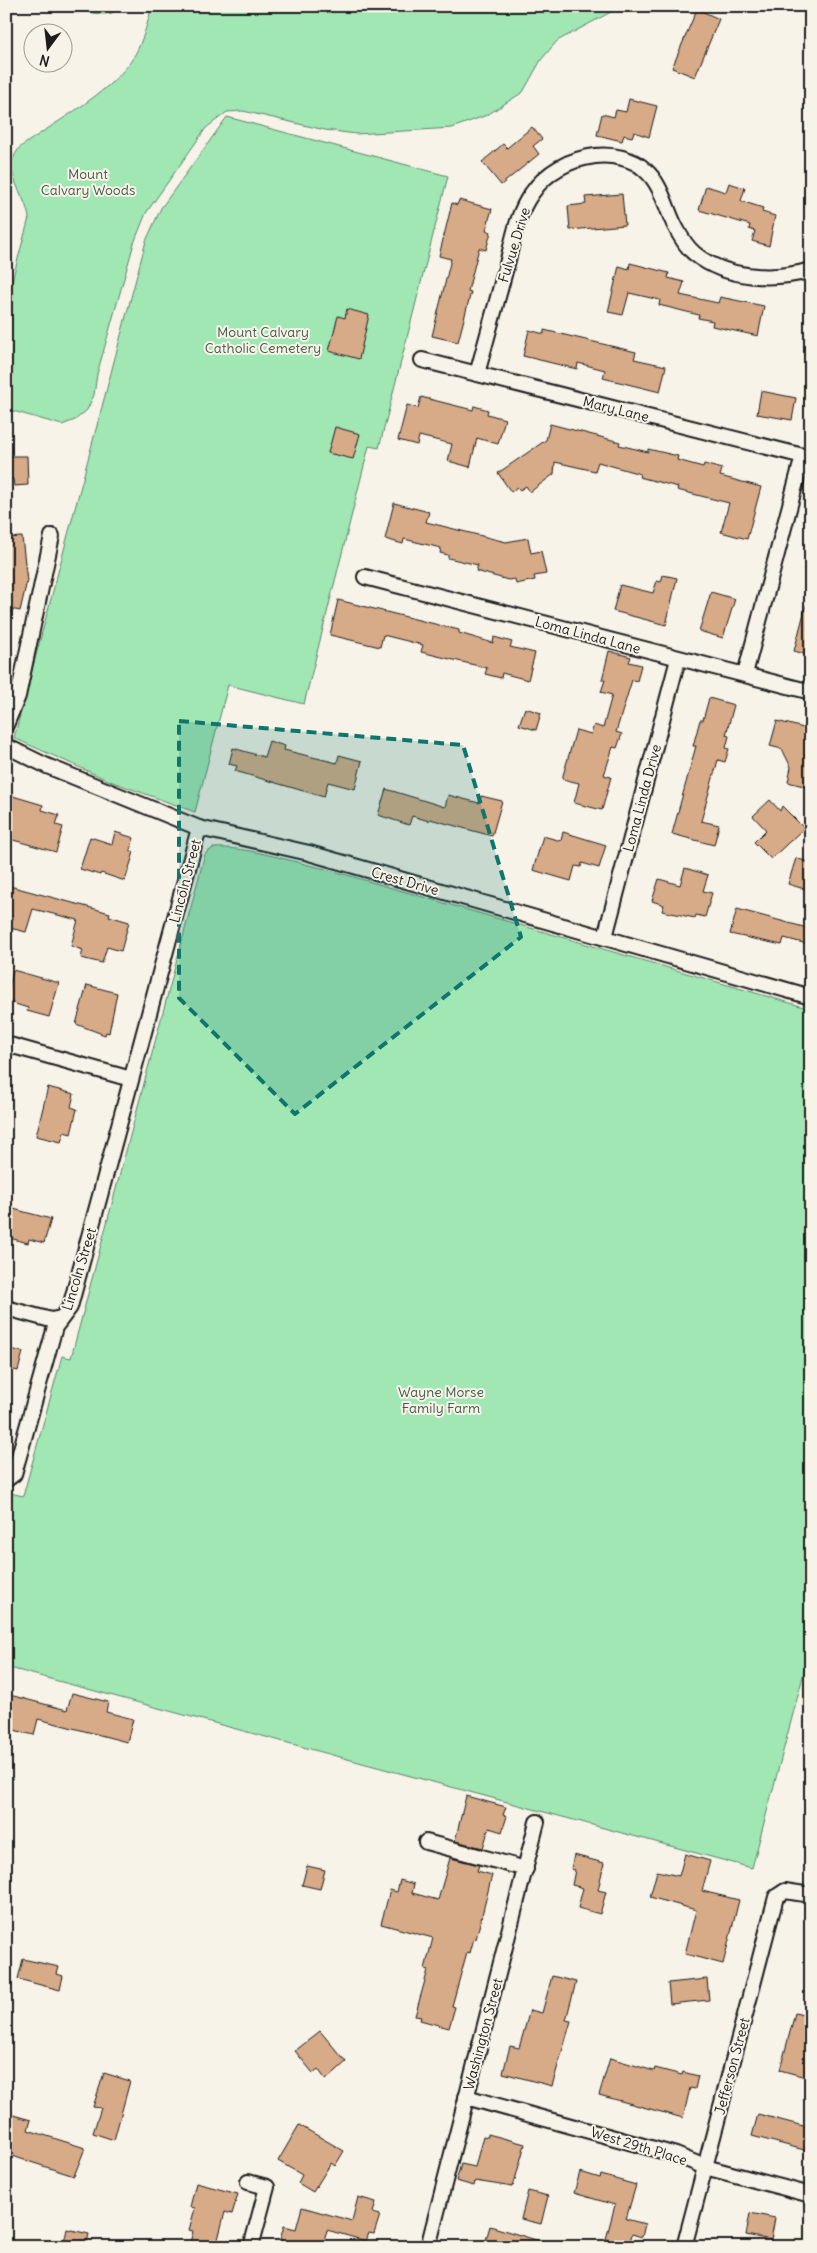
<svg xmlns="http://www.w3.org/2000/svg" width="817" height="2253" font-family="Delius,sans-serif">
	<rect width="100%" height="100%" fill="#f7f3e8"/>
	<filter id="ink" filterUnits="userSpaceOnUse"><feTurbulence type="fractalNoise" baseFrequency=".02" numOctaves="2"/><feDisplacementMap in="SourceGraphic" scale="10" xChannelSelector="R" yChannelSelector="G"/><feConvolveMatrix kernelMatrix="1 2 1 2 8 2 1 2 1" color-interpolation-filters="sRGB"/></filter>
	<g filter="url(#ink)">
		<!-- green -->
		<g fill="#a0e7b4" stroke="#5e8268">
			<path d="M80 6H116L112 13C99 15 90 14 80 6Z"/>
			<path d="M152 6H622L557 41 541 60 523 92 487 115 452 128 356 134 325 130 243 111 227 112 206 128 146 213 134 243 97 374 94 395 87 410 75 420 62 425 6 409V303L29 218C27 199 10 182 12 162 13 157 17 152 19 148 52 124 106 95 129 64 141 48 147 25 152 6Z"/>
			<path d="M227 117 448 176 379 448 369 446 304 704 228 685 195 812 110 781 14 738 146 241 161 208Z"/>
			<path d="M213 848C247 846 292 862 326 869L811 1009V1646L752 1868 6 1667V1492L23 1496 62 1356 71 1358 205 854Z"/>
		</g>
		<!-- building -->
		<g fill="#d7aa88" stroke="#1c1c1c">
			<path d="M697 9 719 19 695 77 672 68Z"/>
			<path d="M629 99 657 106 649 137 634 132 632 137 624 135 622 141 597 135 602 114 614 117 616 110 626 112Z"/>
			<path d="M532 127 542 139 533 146 539 154 501 185 482 162 503 144 507 148Z"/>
			<path d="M729 183 745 188 741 201 763 208 762 212 775 216 769 246 752 241 755 231 749 229 750 225 699 210 706 186 726 192Z"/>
			<path d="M622 194 625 225 570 230 568 206 586 204 585 197Z"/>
			<path d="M459 200 492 209 486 230 491 232 486 250 479 248 468 291 471 292 458 342 432 336 451 259 439 256 452 203 457 205Z"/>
			<path d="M630 263 669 273 668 278 684 282 680 295 718 303 720 297 764 306 758 336 712 326 713 321 698 318 699 315 659 305 660 300 629 293 623 315 608 312 619 266 629 269Z"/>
			<path d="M347 309 369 315 359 359 329 351 338 316 345 318Z"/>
			<path d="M529 330 544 334V330L636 352 634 359 666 366 660 392 603 378 605 370 578 363 577 369 523 356Z"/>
			<path d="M761 391 796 398 792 420 757 414Z"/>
			<path d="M421 397 473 410 474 406 488 410 487 414 505 419 498 444 477 438 470 467 448 461 452 444 419 436 417 445 398 440 407 405 418 408Z"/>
			<path d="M550 424 620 442 619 445 648 452V449L678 456 677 460 703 467 704 464 722 469 720 476 761 487 747 539 721 532 729 503 677 490 678 487 639 477 640 474 598 462 595 471 555 462 554 474 530 492 526 486 520 490 517 487 511 492 498 473 546 440Z"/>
			<path d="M335 427 360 434 353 459 328 453Z"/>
			<path d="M6 456H27L28 485 14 486 13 479H6Z"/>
			<path d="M394 503 429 512 426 522 506 542 528 538 531 553 541 551 546 574 534 576 535 580 516 584 515 579 508 580 476 571 478 565 448 558V555L440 553 441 548 404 539 403 544 385 539Z"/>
			<path d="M22 537 27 581 20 611 6 608V538Z"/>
			<path d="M663 575 677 578 666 625 613 611 620 585 653 593 657 581 661 582Z"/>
			<path d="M711 592 735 599 723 638 699 631Z"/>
			<path d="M338 600 459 630V633L493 643 494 637 512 642 510 647 535 653 528 680 502 673 501 678 485 674 487 668 421 652 423 645 383 635 380 647 330 635Z"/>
			<path d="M806 605H811V656L794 651Z"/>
			<path d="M609 651 631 657 629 662 641 665 637 681 632 680 616 732 622 734 617 748 613 747 604 775 611 777 602 810 574 803 579 783 562 779 576 730 591 734 594 725 603 728 612 695 601 692 605 680H602Z"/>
			<path d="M709 698 734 705 726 735 729 736 726 748 729 749 725 762 718 760 701 821 719 825 714 845 672 834 696 746H693L700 720H703Z"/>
			<path d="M525 708 541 713 536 730 519 725Z"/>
			<path d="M777 721 811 730V788L788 782 791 767 782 749 770 746Z"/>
			<path d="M269 741 285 746 284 750 337 763 339 755 362 761 355 789 328 782 324 797 235 771 237 766 229 764 233 748 264 757Z"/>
			<path d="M386 789 445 807 448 795 479 803 481 796 502 801 492 836 430 819 429 821 412 816 409 825 378 815Z"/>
			<path d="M6 794 43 805 42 810 59 815 56 825 63 827 56 852 6 838Z"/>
			<path d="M770 800 780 811 782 806 804 828 771 859 754 842 766 830 753 816Z"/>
			<path d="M115 832 134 838 130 850 134 852 125 881 101 873 100 875 80 869 90 837 112 844Z"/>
			<path d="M563 832 606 845 599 868 582 863 581 867 575 866 571 881 533 870 543 836 561 841Z"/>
			<path d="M796 858 811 863V891L788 884Z"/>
			<path d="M685 868 708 875 703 891 712 893 705 917 696 915 695 918 662 911 664 905 652 901 659 879 680 885Z"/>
			<path d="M6 885 110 913 109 916 129 922 121 951 107 947 102 963 81 958 83 950 71 946 78 920 33 909 26 932 6 927Z"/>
			<path d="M737 909 811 929V945L784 938 782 945 730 934Z"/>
			<path d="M13 970 59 983 49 1017 27 1011 28 1008 6 1001Z"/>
			<path d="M87 985 117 993 109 1033 106 1032 105 1035 76 1024Z"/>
			<path d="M48 1087 74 1094 71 1107 77 1109 71 1134 64 1132 61 1142 36 1136Z"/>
			<path d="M6 1207 51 1219 44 1243 29 1239 28 1243 6 1237Z"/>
			<path d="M6 1348 23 1352 18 1371 6 1368Z"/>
			<path d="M72 1693 108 1702 106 1712 133 1719 127 1742 38 1719 34 1735 6 1728V1694L67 1710Z"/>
			<path d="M466 1796 506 1807 503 1815 507 1816 502 1832 489 1828 483 1848 455 1841Z"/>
			<path d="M685 1854 710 1861 702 1891 739 1900 723 1964 685 1954 696 1910 650 1897 657 1871 679 1876Z"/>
			<path d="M574 1855 604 1863 598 1890 606 1892 600 1914 578 1908 583 1888 572 1885 575 1870 571 1869Z"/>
			<path d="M450 1858 479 1865 477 1871 492 1875 476 1939 474 1938 470 1953 467 1952 452 2006 455 2007 449 2028 420 2020 421 2017 415 2016 428 1970 425 1969 433 1938 381 1924 390 1890 397 1892 400 1880 414 1884 412 1893 438 1900Z"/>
			<path d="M307 1866 325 1870 320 1889 302 1885Z"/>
			<path d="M23 1959 59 1967 57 1974 63 1976 60 1990 18 1979Z"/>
			<path d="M552 1976 576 1982 566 2020 571 2021 552 2086 503 2073 510 2046 519 2048 530 2010 542 2013Z"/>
			<path d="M707 1979 709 2000 670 2004 668 1983Z"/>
			<path d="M795 2013 811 2017V2070L809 2078 780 2070Z"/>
			<path d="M320 2031 346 2062 326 2080 318 2069 313 2073 295 2051Z"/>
			<path d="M610 2058 654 2071 655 2068 682 2075 683 2072 698 2076 695 2089 690 2088 683 2118 599 2095Z"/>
			<path d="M104 2073 130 2081 114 2140 93 2133 101 2108 93 2107Z"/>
			<path d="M6 2113 31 2120 28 2130 85 2148 74 2176 6 2154Z"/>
			<path d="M758 2114 811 2128 808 2151 752 2136Z"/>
			<path d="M299 2125 344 2151 335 2166 331 2163 313 2192 298 2183 302 2175 278 2161Z"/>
			<path d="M488 2134 525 2144 513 2187 475 2181 474 2186 456 2181 461 2164 475 2167 483 2136 488 2137Z"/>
			<path d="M580 2172 600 2178 601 2175 636 2185 626 2219 645 2224 642 2237 632 2234 629 2246 606 2239 615 2205 574 2193Z"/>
			<path d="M196 2183 238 2194 232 2214 225 2212 216 2247H189L193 2231 189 2230 195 2208 190 2207Z"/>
			<path d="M528 2191 548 2196 541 2224 521 2219Z"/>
			<path d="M358 2197 376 2202 373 2213 380 2215 374 2234 369 2233 366 2241 327 2230 322 2247H278L284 2226 296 2229 302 2207 352 2221Z"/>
			<path d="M750 2213 775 2218 771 2240 746 2235Z"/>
			<path d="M490 2226 546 2243V2247H484Z"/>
			<path d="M67 2229 89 2234 86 2247H63Z"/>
		</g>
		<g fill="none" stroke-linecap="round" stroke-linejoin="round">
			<!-- street casing -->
			<g stroke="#1c1c1c" stroke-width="18">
				<g id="street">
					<path d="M422 360 811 458"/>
					<path d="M477 374C487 337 497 301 507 264 513 240 517 213 532 193 546 172 570 159 595 156 611 154 633 158 645 170 661 183 666 208 675 226 680 236 686 247 695 254 726 279 774 281 811 270"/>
					<path d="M365 577 811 692"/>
					<path d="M745 674 803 456"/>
					<path d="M6 725 18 696 52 536"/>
					<path d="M6 746 47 766 199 828 309 853 811 997"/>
					<path d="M605 937 678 659"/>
					<path d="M6 1044 131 1079"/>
					<path d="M6 1308 51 1320 61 1318"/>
					<path d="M6 1480 14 1474 55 1327 70 1307 199 828"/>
					<path d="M426 1842 526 1869"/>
					<path d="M466 2097 676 2155 705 2167 811 2195"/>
					<path d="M248 2182 267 2187 251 2247"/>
					<path d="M428 2247 537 1822"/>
					<path d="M684 2247 776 1897 785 1891 811 1895"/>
				</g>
			</g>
			<!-- street -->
			<use href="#street" stroke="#f7f3e8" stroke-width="14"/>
		</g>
	</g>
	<!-- marked area -->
	<path fill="#0f766e" fill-opacity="0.2" stroke="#0f766e" stroke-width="4" stroke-dasharray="10 6" stroke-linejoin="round" d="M179 721 463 745 521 937 295 1114 179 998Z"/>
	<g text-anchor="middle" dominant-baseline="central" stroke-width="4" stroke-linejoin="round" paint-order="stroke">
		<!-- park labels -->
		<g font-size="14" fill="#44594a" stroke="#f7f3e8">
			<text x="88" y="174">Mount<tspan x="88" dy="16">Calvary Woods</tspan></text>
			<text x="263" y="332">Mount Calvary<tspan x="263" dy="16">Catholic Cemetery</tspan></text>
			<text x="441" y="1392">Wayne Morse<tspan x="441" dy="16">Family Farm</tspan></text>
		</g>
		<!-- street labels -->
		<g font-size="14" fill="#1c1c1c" stroke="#f7f3e8">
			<text transform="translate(514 245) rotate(-73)">Fulvue Drive</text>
			<text transform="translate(616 409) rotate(14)">Mary Lane</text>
			<text transform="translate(588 635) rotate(15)">Loma Linda Lane</text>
			<text transform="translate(642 798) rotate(-75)">Loma Linda Drive</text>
			<text transform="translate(185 881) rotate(-75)">Lincoln Street</text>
			<text transform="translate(405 881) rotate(16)">Crest Drive</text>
			<text transform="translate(79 1269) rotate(-73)">Lincoln Street</text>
			<text transform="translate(483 2034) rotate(-75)">Washington Street</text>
			<text transform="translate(732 2066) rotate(-75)">Jefferson Street</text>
			<text transform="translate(639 2146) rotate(17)">West 29th Place</text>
		</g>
	</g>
	<!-- margin -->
	<rect width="817" height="2253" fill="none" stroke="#f7f3e8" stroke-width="25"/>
	<rect x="12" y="12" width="792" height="2228" fill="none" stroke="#1c1c1c" stroke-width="2" filter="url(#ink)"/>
	<!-- north arrow -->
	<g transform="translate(48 48) rotate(195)"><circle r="24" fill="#f7f3e8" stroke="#9f9d96"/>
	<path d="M0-4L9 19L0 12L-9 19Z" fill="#1c1c1c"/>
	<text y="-8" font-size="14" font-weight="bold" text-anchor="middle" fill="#1c1c1c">N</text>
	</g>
</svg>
